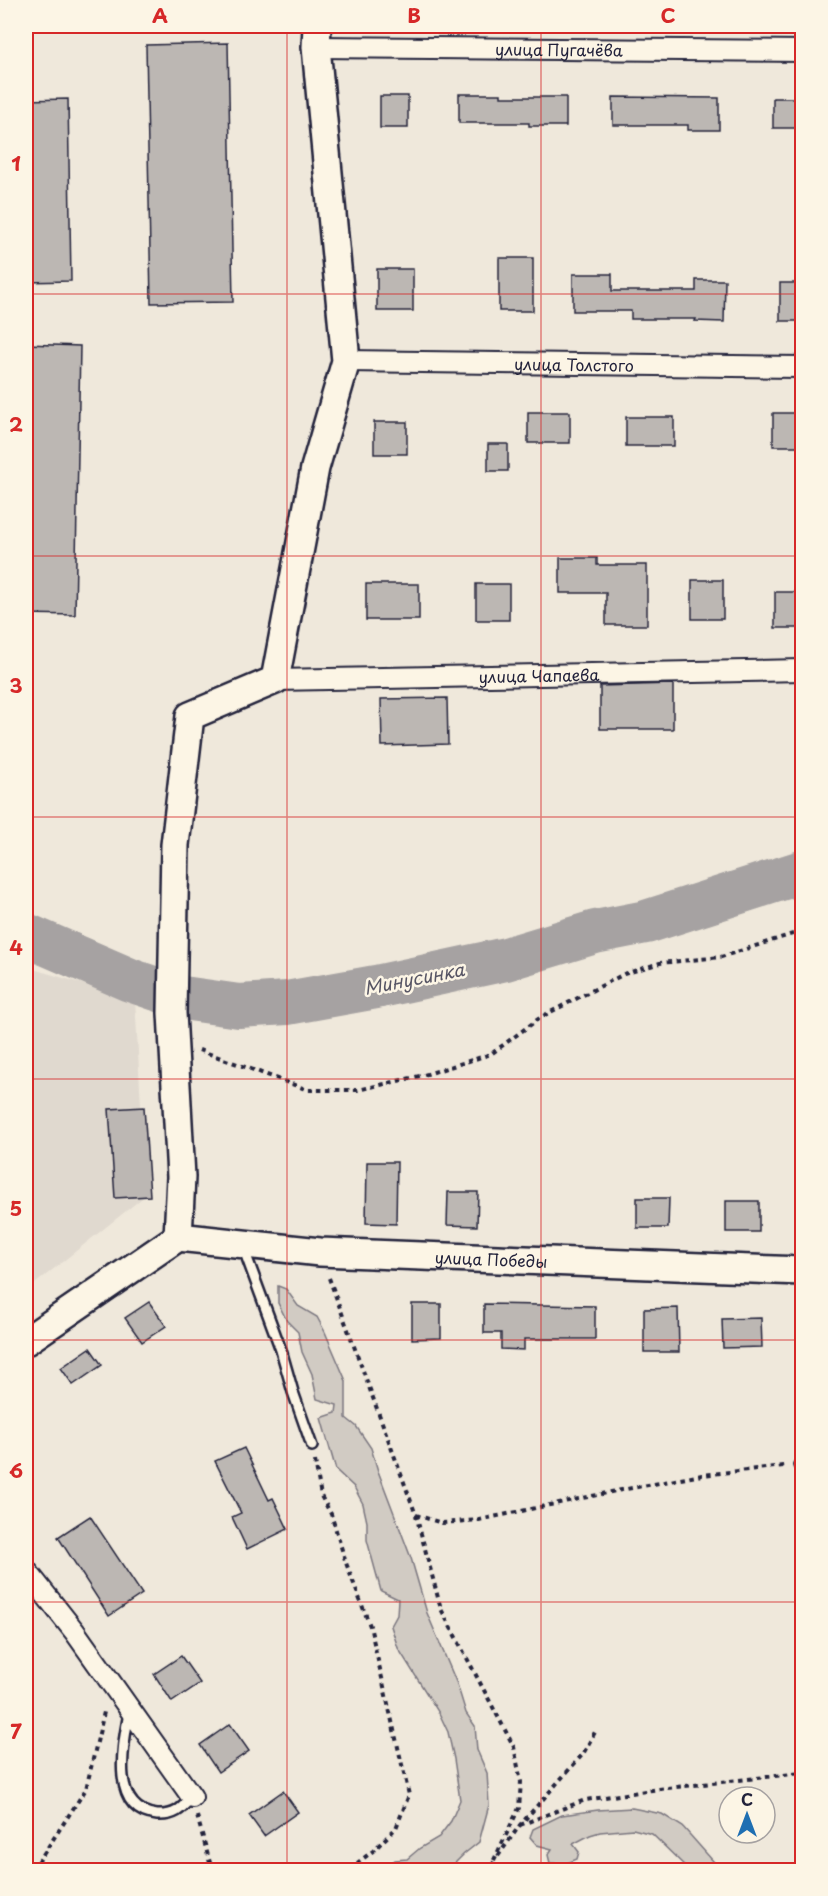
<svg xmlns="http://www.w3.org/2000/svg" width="828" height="1896" font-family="'Playpen Sans',sans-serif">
	<rect width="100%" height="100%" fill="#efe8db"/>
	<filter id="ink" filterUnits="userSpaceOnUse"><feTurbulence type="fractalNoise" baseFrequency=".0167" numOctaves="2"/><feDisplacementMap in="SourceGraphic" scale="12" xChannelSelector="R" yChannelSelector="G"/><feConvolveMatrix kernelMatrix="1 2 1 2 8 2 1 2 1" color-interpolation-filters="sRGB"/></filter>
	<g filter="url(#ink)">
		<!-- built -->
		<path fill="#e0d9cf" d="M26 967 135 999 146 1195 26 1291Z"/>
		<!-- green -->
		<g fill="#d1cbc3" stroke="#7a767f" stroke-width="1.5">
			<path d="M278 1286 286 1289 298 1306 317 1317 325 1332 346 1381V1418L356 1426 371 1448 378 1471 411 1558 427 1613 457 1684 466 1713 475 1726 477 1750 487 1773 489 1805 479 1842 464 1854 448 1870H381L395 1860 407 1859 420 1848 439 1837 451 1821 460 1800 454 1759 448 1732 439 1713 398 1648 391 1626 397 1615 398 1599 381 1591 367 1540V1522L363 1504 354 1487 336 1470 321 1418 336 1413 337 1405 317 1399 312 1374 302 1352 298 1332 287 1321 278 1303Z"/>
			<path d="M632 1808 662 1814 683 1827 721 1870H689L652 1834 633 1829 600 1832 590 1835 573 1844 579 1852 577 1859 565 1864 550 1863 548 1855 552 1849 537 1845 530 1837 533 1829 562 1815 598 1810Z"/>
		</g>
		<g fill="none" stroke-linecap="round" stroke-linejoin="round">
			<!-- river -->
			<path stroke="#a6a2a2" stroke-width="44" d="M26 935 130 980 183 998 239 1006 287 1003 376 987 506 959 595 932 646 922 802 872"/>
		</g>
		<!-- building -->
		<g fill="#bcb7b3" stroke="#22223b" stroke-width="1.5">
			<path d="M228 43 233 302 151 303 146 45Z"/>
			<path d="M459 94H501V97H566V126H529V123H459Z"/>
			<rect x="380" y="96" width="28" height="32"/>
			<path d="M613 97 719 98V130H688V125H613Z"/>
			<rect x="773" y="98" width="25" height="30"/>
			<path d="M68 99 71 281 26 282V100Z"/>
			<rect x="499" y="258" width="34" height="53"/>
			<rect x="377" y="269" width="36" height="42"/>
			<path d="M573 274H612V291H696V280H725L724 322 695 321 696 319H631V311H573Z"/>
			<rect x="780" y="283" width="22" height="38"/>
			<path d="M26 344 80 346 75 615 26 614Z"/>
			<rect x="528" y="412" width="42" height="31"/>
			<rect x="773" y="413" width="29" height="33"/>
			<rect x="626" y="417" width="48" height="29"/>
			<rect x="374" y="422" width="33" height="32"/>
			<rect x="488" y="444" width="20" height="27"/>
			<path d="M560 558H597V565H647V625H606V593H560Z"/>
			<rect x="692" y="580" width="31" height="39"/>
			<rect x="366" y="584" width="53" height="36"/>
			<rect x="476" y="584" width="33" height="36"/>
			<rect x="775" y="592" width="27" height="36"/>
			<path d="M673 684V729H600V686Z"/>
			<path d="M447 698 448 744 382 746 381 699Z"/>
			<path d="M144 1107 150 1196 115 1198 109 1109Z"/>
			<path d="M367 1162H397L396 1224 366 1223Z"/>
			<path d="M448 1192H478L477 1226 447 1225Z"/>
			<path d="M637 1198H669L668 1228H637Z"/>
			<rect x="726" y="1201" width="33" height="31"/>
			<path d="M149 1302 166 1326 142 1342 125 1318Z"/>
			<path d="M412 1304H441V1338L412 1339Z"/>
			<path d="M484 1304 595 1306V1339H524V1350L501 1349V1333H484Z"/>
			<path d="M678 1308 679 1352H644V1309Z"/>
			<path d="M761 1318 762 1347 723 1348 722 1319Z"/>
			<path d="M90 1348 102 1365 73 1385 61 1368Z"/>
			<path d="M244 1448 269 1500 273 1498 288 1529 247 1549 232 1517 241 1513 215 1461Z"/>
			<path d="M90 1516 142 1594 109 1616 58 1537Z"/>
			<path d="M181 1656 200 1683 172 1702 154 1674Z"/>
			<path d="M230 1724 249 1751 218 1772 200 1745Z"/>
			<path d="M283 1791 298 1812 264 1836 249 1815Z"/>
		</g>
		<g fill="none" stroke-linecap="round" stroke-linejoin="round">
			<!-- lane casing -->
			<g stroke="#22223b" stroke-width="14">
				<g id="lane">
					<path d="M243 1247 281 1350 293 1392 312 1446"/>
					<path d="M799 1465 802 1463"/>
					<path d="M129 1713C123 1745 109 1810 157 1815 175 1816 181 1809 192 1797"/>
				</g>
			</g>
			<!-- street casing -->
			<g stroke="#22223b" stroke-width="24">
				<g id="street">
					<path id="s1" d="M316 47 802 51"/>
					<path id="s2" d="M346 361 802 367"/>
					<path id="s3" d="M275 680 802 670"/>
					<path d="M26 1570 75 1632 192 1797"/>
				</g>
			</g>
			<!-- secondary casing -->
			<g stroke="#22223b" stroke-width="32">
				<g id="secondary">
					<path d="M178 1237 181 1177 172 1013 175 845 190 716 275 680 315 468 346 361 316 47 317 26"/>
					<path id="s4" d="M178 1237 320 1252 802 1271"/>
					<path d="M26 1341 178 1237"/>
				</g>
			</g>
			<!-- path -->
			<g stroke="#22223b" stroke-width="4" stroke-dasharray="4.5 4.5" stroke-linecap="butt">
				<path d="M199 1050 308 1090H358L424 1075 491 1054 541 1017 624 974 660 963 721 957 802 931"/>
				<path d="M329 1278 416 1515 441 1609 514 1747 521 1782 519 1808 493 1862"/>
				<path d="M315 1461 321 1496 331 1514 346 1563 370 1626 409 1795 396 1828 373 1851 348 1870"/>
				<path d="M416 1515 442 1523 479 1520 616 1491 702 1475 784 1466"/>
				<path d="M197 1816 212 1870"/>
				<path d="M520 1825 585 1800 659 1789 802 1773"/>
				<path d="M498 1856 520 1825 583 1754 595 1732"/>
				<path d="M33 1870 86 1789 104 1712"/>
				<path d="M487 1870 494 1862"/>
			</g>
			<!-- lane -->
			<use href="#lane" stroke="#fcf5e5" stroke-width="9"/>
			<!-- street -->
			<use href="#street" stroke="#fcf5e5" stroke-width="20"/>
			<!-- secondary -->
			<use href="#secondary" stroke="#fcf5e5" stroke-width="27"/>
		</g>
	</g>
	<!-- grid -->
	<path fill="none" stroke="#d62828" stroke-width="1.5" stroke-opacity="0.55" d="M287 26V1870M541 26V1870M26 294H802M26 556H802M26 817H802M26 1079H802M26 1340H802M26 1602H802"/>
	<g text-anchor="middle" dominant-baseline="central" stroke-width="5" stroke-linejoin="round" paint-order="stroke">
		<!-- street labels -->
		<g font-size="16" fill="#22223b" stroke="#fcf5e5">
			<text stroke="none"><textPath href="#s1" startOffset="243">улица Пугачёва</textPath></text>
			<text stroke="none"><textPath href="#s2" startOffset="228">улица Толстого</textPath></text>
			<text stroke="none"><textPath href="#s3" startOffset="264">улица Чапаева</textPath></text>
			<text stroke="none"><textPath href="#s4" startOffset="314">улица Победы</textPath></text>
		</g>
		<!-- water labels -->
		<g font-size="18" font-style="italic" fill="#575564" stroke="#fcf5e5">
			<text transform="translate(414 978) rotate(-11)">Минусинка</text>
		</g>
	</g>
	<!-- margin -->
	<rect width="828" height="1896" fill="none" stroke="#fcf5e5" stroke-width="66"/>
	<!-- north arrow -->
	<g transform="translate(747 1815)"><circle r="28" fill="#fcf5e5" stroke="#a5a1a1" stroke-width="1.5"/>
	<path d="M0-4.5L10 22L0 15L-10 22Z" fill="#1f6fb2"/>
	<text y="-9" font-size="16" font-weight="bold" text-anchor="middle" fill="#22223b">С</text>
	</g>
	<rect x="33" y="33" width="762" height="1830" fill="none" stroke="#d62828" stroke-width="2"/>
	<g font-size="20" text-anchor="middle" font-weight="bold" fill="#d62828">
		<text x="160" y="23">A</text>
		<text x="414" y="23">B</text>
		<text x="668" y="23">C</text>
		<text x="16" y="171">1</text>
		<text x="16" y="432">2</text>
		<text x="16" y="693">3</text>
		<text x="16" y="955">4</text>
		<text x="16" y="1216">5</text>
		<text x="16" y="1478">6</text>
		<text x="16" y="1739">7</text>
	</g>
</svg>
